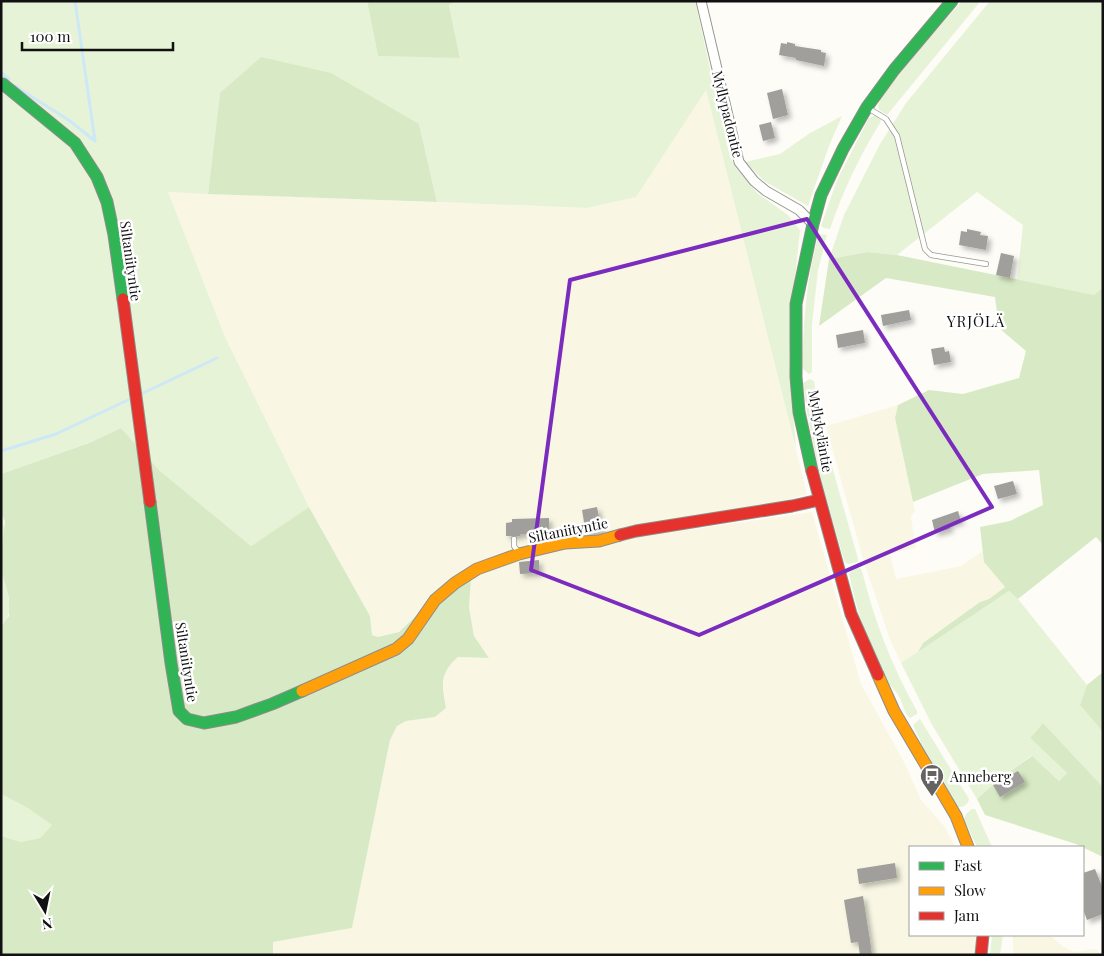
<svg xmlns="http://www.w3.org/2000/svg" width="1104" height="956" font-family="'Playfair Display',serif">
	<defs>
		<filter id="shadow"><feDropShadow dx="3.5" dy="3.5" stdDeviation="2.5" flood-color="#0004"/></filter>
	</defs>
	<rect width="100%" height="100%" fill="#fdfcf7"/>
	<!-- farmland -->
	<g fill="#f9f7e4">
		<path d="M706 89 807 494 768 505 725 510 617 531 619 540 812 512 861 684 905 764 921 800 945 827 955 847H910V935H978L976 955H273V942L352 928 390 740 397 726 406 721 435 717 446 708 443 682 447 667 458 657 489 658 474 636 469 607 471 579 422 610 399 632 378 637 372 635 370 616 309 507 225 337 167 192 587 208 636 196Z"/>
		<path d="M898 405 895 418 915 511 911 517 916 548 890 554 896 579 961 566 983 551 984 562 1005 587 989 599 980 602 923 643 918 652 901 663 889 637 863 559 826 426Z"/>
		<path d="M1013 935H1050L1062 946 1074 952 1095 949 1103 955H1015L1013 950Z"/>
	</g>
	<!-- green -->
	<g fill="#e7f3d7">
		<path d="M1 1H367L378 56 460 57 449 5 456 1H695L730 157 736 168 757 193 788 215 800 230 791 319 789 359 796 449 706 90 636 197 587 208 437 202 419 124 220 94 208 194 168 192 225 337 309 507 251 546 159 470 121 428 89 443 1 474Z"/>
		<path d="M962 1H979V3L887 115 879 110 878 107 880 98 925 43Z"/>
		<path d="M990 1H1103V287L1094 295 1017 280 1023 225 977 192 897 255 868 252 829 259 844 215 880 144 906 103Z"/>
		<path d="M875 115 881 120 880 123C859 157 843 191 830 229L824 228 821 226 837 180 869 118Z"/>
		<path d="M842 116 829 146 808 206 764 181 745 162 780 154 810 133Z"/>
		<path d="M819 234 827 235 818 270 812 324V372L809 374 803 369 802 365C804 320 806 278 819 234Z"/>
		<path d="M810 379 814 381 822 431 858 559V562L849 564 846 563 844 560C827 501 810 444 803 383Z"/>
		<path d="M1 513C8 530 1 552 2 570 3 585 14 602 8 616 7 619 3 623 1 626Z"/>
		<path d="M856 568H860L862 571C874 620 892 667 917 711V714L910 718C904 713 903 705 900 698 897 692 892 688 888 682 870 649 856 611 849 573Z"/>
		<path d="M1009 591 1018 599 1087 685 1080 705 1103 732V787L1043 723 1030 738 1067 773 1059 781 1031 756 1003 776 977 799 931 723 901 663Z"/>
		<path d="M920 719 969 799C968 805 961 809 955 806L922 745 913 725Z"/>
		<path d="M1 794 35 811 52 825 40 838 21 842 1 836Z"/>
		<path d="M972 809H975L992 847H977L964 819 966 814Z"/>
		<path d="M992 935H1003L1000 955H990Z"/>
	</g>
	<!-- forest -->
	<g fill="#d8eac5">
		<path d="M367 1H456L449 5 460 58 378 56Z"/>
		<path d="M261 57 331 73 419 124 437 202 208 194 220 93Z"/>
		<path d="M868 252 897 255 1094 295 1103 287V545L1096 537 1018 599 1009 591 918 652 923 643 980 602 989 599 1005 587 984 562 980 527 1010 521 1043 505 1039 470 983 474 913 502 895 418 898 405 929 390 963 394 1019 378 1026 351 999 328 995 297 886 278 819 326 829 259Z"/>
		<path d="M121 428 159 470 251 546 309 507 370 616 372 635 378 637 399 632 422 610 471 579 469 607 474 636 489 658 458 657C439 674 442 684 446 708L435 717 406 721 397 726 390 740 352 928 273 942V955H1V836L21 842 40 838 52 825 28 808 1 794V626L9 616V598L2 573 1 553 5 522 1 513V474L89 443Z"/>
		<path d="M1103 672V732L1080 705 1087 685Z"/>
		<path d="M1043 723 1103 787V857L1076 844 985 815 977 799 1003 776 1032 756 1059 781 1067 773 1030 738Z"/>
	</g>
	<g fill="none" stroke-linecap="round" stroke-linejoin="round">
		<!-- stream -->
		<g stroke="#cde8f7" stroke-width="3">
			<path d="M1 72 9 79"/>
			<path d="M15 86 70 121 95 141 75 1"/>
			<path d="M143 393 217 358"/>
			<path d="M1 451 56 434 128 400"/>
		</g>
	</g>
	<!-- building -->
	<g fill="#a19f9c" filter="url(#shadow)">
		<path d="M787 42 795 44V46L821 50V52L826 53 824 66 796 60V58L779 55 781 43 787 44Z"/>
		<path d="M782 89 788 115 773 119 767 93Z"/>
		<path d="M771 122 775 138 763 141 759 125Z"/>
		<path d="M967 229 981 232 980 235 988 236 986 250 959 245 961 231 967 232Z"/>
		<path d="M1001 253 1014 256 1010 278 996 275Z"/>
		<path d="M909 310 911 320 883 326 881 315Z"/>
		<path d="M863 330 865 343 838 348 836 335Z"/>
		<path d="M944 347 945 352 949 351 951 362 934 365 931 349Z"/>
		<path d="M1013 481 1017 494 998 499 994 486Z"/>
		<path d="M597 507 602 532 586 534 582 510Z"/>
		<path d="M958 511 961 521 949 524 950 529 935 533 932 520Z"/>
		<path d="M549 518V534H520V536H506V523L512 522V519Z"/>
		<path d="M539 560V573L520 574 519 562Z"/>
		<path d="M1018 771 1025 782 1000 797 993 785Z"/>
		<path d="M895 863 897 878 859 884 857 869Z"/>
		<path d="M1095 869 1103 889V914L1087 920 1083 909V873Z"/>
		<path d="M863 896 870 940 872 955H860L858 942 851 943 844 900Z"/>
	</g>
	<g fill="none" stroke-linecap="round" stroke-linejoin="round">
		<!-- lane casing -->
		<g stroke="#979795" stroke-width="6">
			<g id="lane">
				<path d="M868 108 886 119 897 136 925 249 931 255 986 264"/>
				<path d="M514 539V546L519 553"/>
			</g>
		</g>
		<!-- street casing -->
		<g stroke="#979795" stroke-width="11">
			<path id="street" d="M701 1 739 162 754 181 766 191 799 210 813 224"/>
		</g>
		<!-- fast casing -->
		<g stroke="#8e8d8b" stroke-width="13">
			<g id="fast">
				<path d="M3 84 75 143 97 177 107 202 114 235 123 299"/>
				<path d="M812 471 799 412 796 377V304L813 224 821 195 843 149 867 107 894 70 952 1"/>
				<path d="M150 502 171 663 179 711 187 719 204 723 236 717 272 704 302 691"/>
			</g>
		</g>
		<!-- slow casing -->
		<g stroke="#8e8d8b" stroke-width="13">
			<g id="slow">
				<path d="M878 675 894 711 956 816 968 847"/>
				<path d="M302 691 396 649 408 639 435 600 455 583 477 569 519 554 565 543 599 541 620 535"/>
			</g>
		</g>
		<!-- jam casing -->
		<g stroke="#8e8d8b" stroke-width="13">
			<g id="jam">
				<path d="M123 299 150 502"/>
				<path d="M812 471 851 614 878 675"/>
				<path d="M620 535 636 531 792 506 819 500"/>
				<path d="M981 955 983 935"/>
			</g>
		</g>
		<!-- lane -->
		<use href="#lane" stroke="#fffffe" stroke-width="4.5"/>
		<!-- street -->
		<use href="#street" stroke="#fffffe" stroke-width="9"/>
		<!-- fast -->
		<use href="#fast" stroke="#30b455" stroke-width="11"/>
		<!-- slow -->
		<use href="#slow" stroke="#ff9f0a" stroke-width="11"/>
		<!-- jam -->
		<use href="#jam" stroke="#e5322d" stroke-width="11"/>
	</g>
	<!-- marked area -->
	<path fill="none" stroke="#7b2cbf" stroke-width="4" stroke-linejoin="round" d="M807 219 992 507 699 635 531 570 570 280Z"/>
	<!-- icons -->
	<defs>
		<g id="bus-pin" transform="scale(1.25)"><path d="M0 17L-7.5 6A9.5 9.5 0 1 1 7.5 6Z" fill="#646362" stroke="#fff"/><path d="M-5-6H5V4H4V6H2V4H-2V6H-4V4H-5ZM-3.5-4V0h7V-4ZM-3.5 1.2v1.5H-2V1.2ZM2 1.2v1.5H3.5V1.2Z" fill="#fff"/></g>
	</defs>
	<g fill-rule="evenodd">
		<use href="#bus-pin" x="932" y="776"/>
	</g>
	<g text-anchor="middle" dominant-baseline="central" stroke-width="5" stroke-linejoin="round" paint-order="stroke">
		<!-- street labels -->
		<g font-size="14" fill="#111" stroke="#fff">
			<text transform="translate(728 114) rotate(76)">Myllypadontie</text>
			<text transform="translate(131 261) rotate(82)">Siltaniityntie</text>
			<text transform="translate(821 431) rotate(80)">Myllykyläntie</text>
			<text transform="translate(568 530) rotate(-11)">Siltaniityntie</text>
			<text transform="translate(187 662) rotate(81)">Siltaniityntie</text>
		</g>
		<!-- poi labels -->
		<g font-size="14" fill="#111" stroke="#fff" text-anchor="start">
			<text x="950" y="776">Anneberg</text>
		</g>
		<!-- neighbourhood labels -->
		<g font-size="15" letter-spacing="1" fill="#111" stroke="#fff">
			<text x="976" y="321">YRJÖLÄ</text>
		</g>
	</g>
	<!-- border -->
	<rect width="1104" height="956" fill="none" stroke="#111111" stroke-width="5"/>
	<!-- legend -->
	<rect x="909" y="846" width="175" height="90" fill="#ffffff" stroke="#a0a0a0"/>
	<rect x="919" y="862" width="25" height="8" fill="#30b455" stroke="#a0a0a0"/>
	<text x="954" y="871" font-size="15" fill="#111111">Fast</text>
	<rect x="919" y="887" width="25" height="8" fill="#ff9f0a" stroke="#a0a0a0"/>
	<text x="954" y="896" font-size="15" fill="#111111">Slow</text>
	<rect x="919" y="912" width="25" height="8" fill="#e5322d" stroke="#a0a0a0"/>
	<text x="954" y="921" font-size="15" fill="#111111">Jam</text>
	<!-- north arrow -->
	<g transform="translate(45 911) rotate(170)" stroke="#ffffff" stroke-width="4" paint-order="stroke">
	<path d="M0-4L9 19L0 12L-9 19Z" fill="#111111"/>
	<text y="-8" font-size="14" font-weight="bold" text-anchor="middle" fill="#111111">N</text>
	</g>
	<!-- scale -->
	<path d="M22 42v8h151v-8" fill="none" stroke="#111111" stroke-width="2.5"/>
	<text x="30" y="42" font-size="15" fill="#111111" stroke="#ffffff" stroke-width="4" paint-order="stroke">100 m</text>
</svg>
